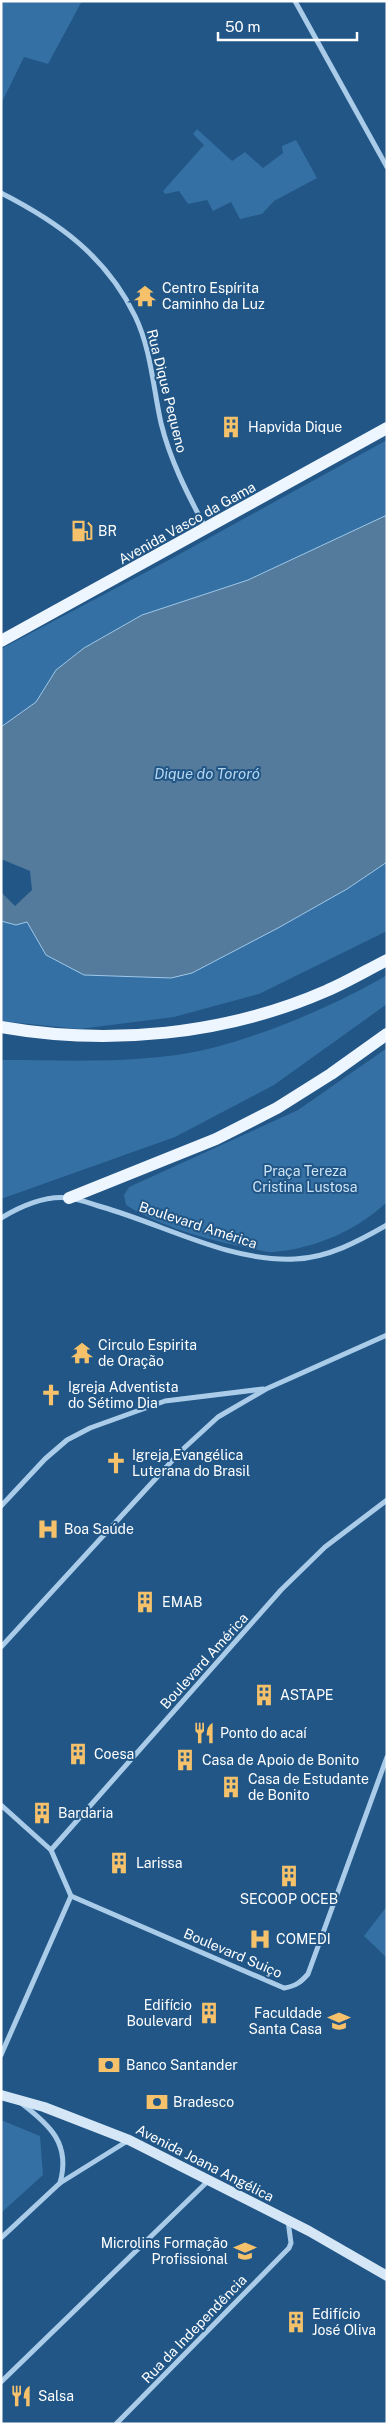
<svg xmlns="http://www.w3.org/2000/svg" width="388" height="2425" font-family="'Public Sans',sans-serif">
	<rect width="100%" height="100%" fill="#215686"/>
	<!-- green -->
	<g fill="#3470a3">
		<path d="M1 1H82L48 64 24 57 1 104Z"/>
		<path d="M197 129 232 161 245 152 263 168 283 153 282 146 296 140 317 178 274 201 262 214 240 219 231 202 213 211 207 200 188 204 179 191 165 194 163 191 204 145 193 134Z"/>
		<path d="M387 440V515L248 580 142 615 84 648 56 670 36 702 1 727V649L167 561Z"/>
		<path d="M387 862V931L259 994 174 1017 79 1029 1 1021V921L16 925 27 922 46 955 192 973 347 889Z"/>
		<path d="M387 975V1004L274 1085 175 1137 1 1199V1060C56 1060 113 1063 168 1056 234 1049 330 1009 387 975Z"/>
		<path d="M387 1048V1202C356 1231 316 1248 274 1252 266 1253 256 1249 248 1248 206 1239 163 1228 126 1205L124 1195 129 1187 298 1110Z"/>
		<path d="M387 1906V1958L364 1936Z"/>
		<path d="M1 2120 40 2136 43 2175 1 2213Z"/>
	</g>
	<!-- water -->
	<path fill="#547a9c" stroke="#9ec9eb" d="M387 515V862L347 889 278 928 192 973 171 978 84 975 46 955 27 922 16 925 1 921V727L36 702 56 670 84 648 142 615 248 580Z"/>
	<!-- pier -->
	<path fill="#215686" d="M1 859 30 871 32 890 15 906 1 892Z"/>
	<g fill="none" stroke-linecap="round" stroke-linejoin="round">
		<!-- minor -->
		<g stroke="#aacce9" stroke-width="5">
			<path d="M295 1 387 167"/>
			<path d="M1 193C58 222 106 256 135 316 151 349 153 387 161 423 170 460 187 493 205 527"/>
			<path d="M1 1218C21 1206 46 1195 69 1198 80 1199 92 1204 102 1207 165 1225 229 1262 295 1259 328 1258 359 1241 387 1225"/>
			<path d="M1 1506 45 1459 67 1440 90 1428 165 1401 263 1389"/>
			<path d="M1 1647 182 1450 218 1417 266 1389 387 1335"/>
			<path d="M1 1805 51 1850 71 1896 1 2055"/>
			<path d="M51 1850 281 1590 325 1547 387 1500"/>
			<path d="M71 1896 284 1988C296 1986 301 1982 308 1974L387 1757"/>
			<path d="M21 2103C50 2125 71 2144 60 2183"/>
			<path d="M1 2238 60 2183 129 2140"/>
			<path d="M1 2382 208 2181"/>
			<path d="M116 2424 289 2248 291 2243 288 2221"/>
		</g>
		<!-- secondary -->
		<path stroke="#d5e7f7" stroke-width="10" d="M1 2095 44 2107 129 2140 309 2231 387 2276"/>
		<!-- primary -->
		<g stroke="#edf5fe" stroke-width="12">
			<path d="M1 641 387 428"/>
			<path d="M1 1027C109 1046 225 1035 326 991 347 982 367 970 387 960"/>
			<path d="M69 1198 216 1139 277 1108 331 1074 387 1034"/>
		</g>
	</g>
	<!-- icons -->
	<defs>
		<g id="temple-bare" transform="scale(1.725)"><path d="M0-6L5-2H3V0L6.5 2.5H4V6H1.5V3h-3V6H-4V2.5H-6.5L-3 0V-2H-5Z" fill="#f6c16b" stroke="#215686" stroke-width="2.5" paint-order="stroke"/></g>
		<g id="building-bare" transform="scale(1.725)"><path d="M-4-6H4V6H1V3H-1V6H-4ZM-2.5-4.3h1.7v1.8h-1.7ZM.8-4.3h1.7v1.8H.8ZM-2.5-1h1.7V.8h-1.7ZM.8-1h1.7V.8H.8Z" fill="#f6c16b" stroke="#215686" stroke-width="2.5" paint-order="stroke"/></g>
		<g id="fuel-bare" transform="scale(1.725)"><path d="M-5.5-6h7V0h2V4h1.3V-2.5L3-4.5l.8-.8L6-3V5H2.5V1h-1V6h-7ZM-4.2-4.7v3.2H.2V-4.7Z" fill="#f6c16b" stroke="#215686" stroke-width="2.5" paint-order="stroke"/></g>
		<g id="church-bare" transform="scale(1.725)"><path d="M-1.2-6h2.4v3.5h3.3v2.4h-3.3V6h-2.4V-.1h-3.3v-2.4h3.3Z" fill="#f6c16b" stroke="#215686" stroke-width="2.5" paint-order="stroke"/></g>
		<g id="hospital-bare" transform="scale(1.725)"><path d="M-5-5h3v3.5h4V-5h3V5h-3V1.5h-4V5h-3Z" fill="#f6c16b" stroke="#215686" stroke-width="2.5" paint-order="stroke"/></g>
		<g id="restaurant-bare" transform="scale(1.725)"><path d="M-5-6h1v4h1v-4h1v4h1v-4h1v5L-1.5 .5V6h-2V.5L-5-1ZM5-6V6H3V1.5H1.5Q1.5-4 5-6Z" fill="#f6c16b" stroke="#215686" stroke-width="2.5" paint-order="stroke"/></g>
		<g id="university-bare" transform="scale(1.725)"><path d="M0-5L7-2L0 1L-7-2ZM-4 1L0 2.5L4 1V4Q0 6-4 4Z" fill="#f6c16b" stroke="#215686" stroke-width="2.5" paint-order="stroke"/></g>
		<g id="bank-bare" transform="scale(1.725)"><path d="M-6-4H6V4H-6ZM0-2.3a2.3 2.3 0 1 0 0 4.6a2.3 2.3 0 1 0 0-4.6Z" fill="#f6c16b" stroke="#215686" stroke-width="2.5" paint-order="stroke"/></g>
	</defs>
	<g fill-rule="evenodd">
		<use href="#temple-bare" x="145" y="296"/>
		<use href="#building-bare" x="231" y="427"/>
		<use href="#fuel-bare" x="82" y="531"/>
		<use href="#temple-bare" x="82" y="1353"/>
		<use href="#church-bare" x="51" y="1395"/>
		<use href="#church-bare" x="116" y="1463"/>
		<use href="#hospital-bare" x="48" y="1529"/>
		<use href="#building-bare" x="145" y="1602"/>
		<use href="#building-bare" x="264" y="1695"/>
		<use href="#restaurant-bare" x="204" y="1733"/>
		<use href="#building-bare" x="78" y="1754"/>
		<use href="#building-bare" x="185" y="1760"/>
		<use href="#building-bare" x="231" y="1787"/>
		<use href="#building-bare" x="42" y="1813"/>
		<use href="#building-bare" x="119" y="1863"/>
		<use href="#building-bare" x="289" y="1876"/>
		<use href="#hospital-bare" x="260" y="1939"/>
		<use href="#building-bare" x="209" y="2013"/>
		<use href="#university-bare" x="339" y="2021"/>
		<use href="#bank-bare" x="109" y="2065"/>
		<use href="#bank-bare" x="157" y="2102"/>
		<use href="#university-bare" x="245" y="2251"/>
		<use href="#building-bare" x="296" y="2322"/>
		<use href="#restaurant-bare" x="21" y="2396"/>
	</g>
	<g text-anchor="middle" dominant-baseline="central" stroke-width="4" stroke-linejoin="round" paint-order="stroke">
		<!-- poi labels -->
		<g font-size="14" fill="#fff" stroke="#215686" text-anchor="start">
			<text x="162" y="288">Centro Espírita<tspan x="162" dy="16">Caminho da Luz</tspan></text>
			<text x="248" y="427">Hapvida Dique</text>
			<text x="98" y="531">BR</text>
			<text x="98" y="1345">Circulo Espirita<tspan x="98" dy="16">de Oração</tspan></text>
			<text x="68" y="1387">Igreja Adventista<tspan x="68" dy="16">do Sétimo Dia</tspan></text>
			<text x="132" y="1455">Igreja Evangélica<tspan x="132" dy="16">Luterana do Brasil</tspan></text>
			<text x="64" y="1529">Boa Saúde</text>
			<text x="162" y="1602">EMAB</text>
			<text x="280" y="1695">ASTAPE</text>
			<text x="220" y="1733">Ponto do acaí</text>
			<text x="94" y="1754">Coesa</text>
			<text x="202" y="1760">Casa de Apoio de Bonito</text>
			<text x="248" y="1779">Casa de Estudante<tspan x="248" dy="16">de Bonito</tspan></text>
			<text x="58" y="1813">Bardaria</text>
			<text x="136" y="1863">Larissa</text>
			<text x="289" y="1899" text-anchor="middle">SECOOP OCEB</text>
			<text x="276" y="1939">COMEDI</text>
			<text x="192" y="2005" text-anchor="end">Edifício<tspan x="192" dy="16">Boulevard</tspan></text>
			<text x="322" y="2013" text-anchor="end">Faculdade<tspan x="322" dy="16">Santa Casa</tspan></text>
			<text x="126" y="2065">Banco Santander</text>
			<text x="173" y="2102">Bradesco</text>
			<text x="228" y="2243" text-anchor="end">Microlins Formação<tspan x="228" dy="16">Profissional</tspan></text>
			<text x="312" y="2314">Edifício<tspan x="312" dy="16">José Oliva</tspan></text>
			<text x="38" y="2396">Salsa</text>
		</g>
		<!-- street labels -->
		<g font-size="14" fill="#fff" stroke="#215686">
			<text transform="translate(167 391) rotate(76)">Rua Dique Pequeno</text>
			<text transform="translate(187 523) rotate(-29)">Avenida Vasco da Gama</text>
			<text transform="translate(198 1225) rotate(18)">Boulevard América</text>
			<text transform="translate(204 1661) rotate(-48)">Boulevard América</text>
			<text transform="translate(233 1953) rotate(23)">Boulevard Suiço</text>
			<text transform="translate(205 2163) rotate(27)">Avenida Joana Angélica</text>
			<text transform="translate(194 2329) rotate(-46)">Rua da Independência</text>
		</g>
		<!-- park labels -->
		<g font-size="14" fill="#cee5f7" stroke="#215686">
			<text x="305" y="1171">Praça Tereza<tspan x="305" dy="16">Cristina Lustosa</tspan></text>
		</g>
		<!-- water labels -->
		<g font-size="15" font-style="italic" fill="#b5d6f1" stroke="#215686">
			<text x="207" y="773">Dique do Tororó</text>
		</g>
	</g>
	<!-- border -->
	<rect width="388" height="2425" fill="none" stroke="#ffffff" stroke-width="5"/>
	<!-- scale -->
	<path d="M218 32v8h139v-8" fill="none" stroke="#ffffff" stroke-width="2.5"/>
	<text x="225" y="32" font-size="15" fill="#ffffff" stroke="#215686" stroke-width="4" paint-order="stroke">50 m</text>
</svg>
